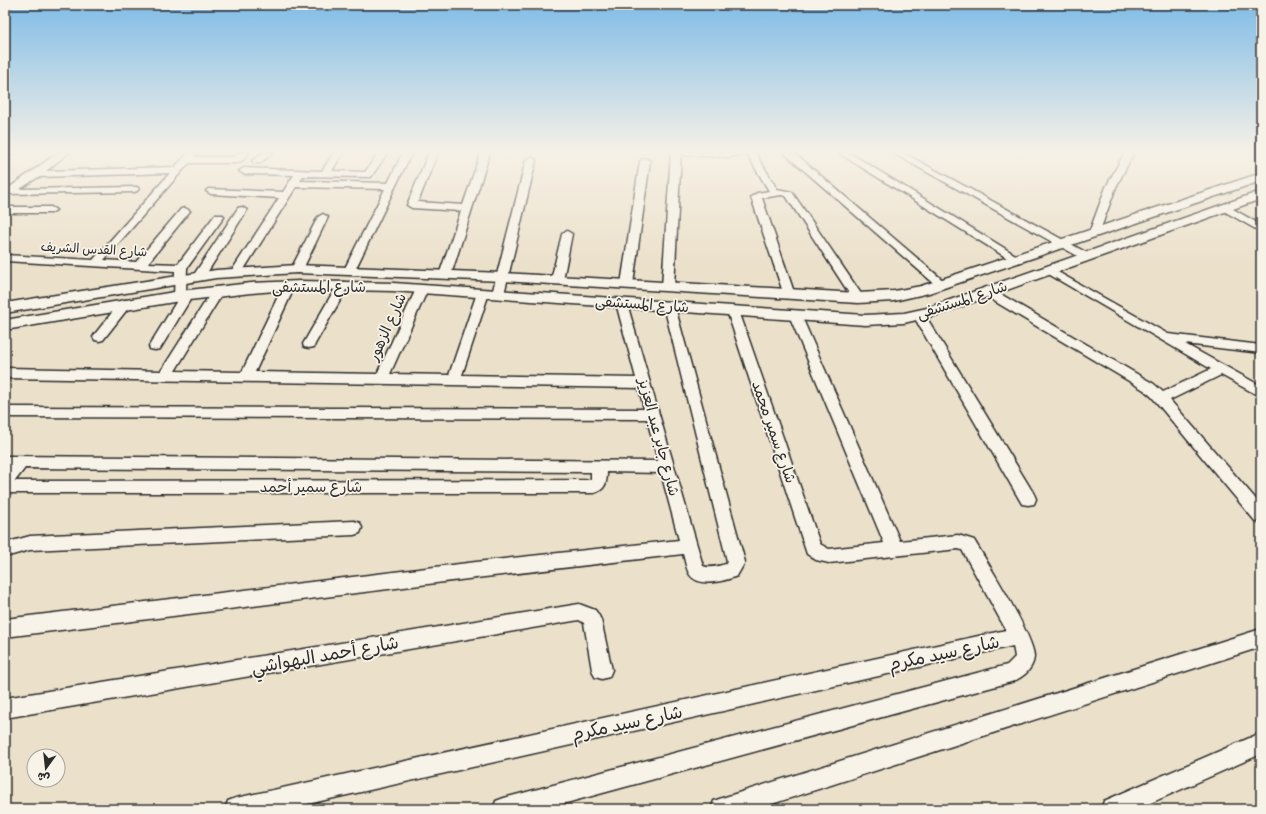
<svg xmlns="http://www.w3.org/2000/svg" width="1266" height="814" font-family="Itim,'Playpen Sans Arabic',sans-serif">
	<rect width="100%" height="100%" fill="#ebe0ca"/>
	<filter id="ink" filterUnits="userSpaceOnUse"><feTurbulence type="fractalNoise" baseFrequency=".025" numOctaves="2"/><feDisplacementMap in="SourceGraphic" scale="8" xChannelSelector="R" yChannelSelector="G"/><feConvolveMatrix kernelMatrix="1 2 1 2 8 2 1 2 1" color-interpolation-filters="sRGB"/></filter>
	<g filter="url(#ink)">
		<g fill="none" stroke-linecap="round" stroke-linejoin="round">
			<!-- minor casing -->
			<g stroke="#2b2b2b" stroke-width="3">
				<g id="minor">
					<path d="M5 152H15L5 159Z"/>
					<path d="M59 152H69L46 171 175 167 189 152H198L194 157H234L240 152H249L243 160 236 163H189L104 260 136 262 181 209 185 208 190 211 148 263 178 264 215 215H223L224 217 187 268 186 292H191L193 295 160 349 155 350 150 349 149 346 178 299 174 296 175 271 5 261V255L93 260 170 173 38 177 20 189 137 187 139 189 137 191 134 192 6 194V190Z"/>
					<path d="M264 152H274L260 163H254L252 161Z"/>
					<path d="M334 152H343L332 171 365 172 379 152H388L371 177 303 176 300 181 388 183 403 152H412L354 272H346L344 270 385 189 296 187 241 274H233L231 272 279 198 211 194 206 191 208 189 283 192 294 175 244 174 239 171 244 168 322 171Z"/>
					<path d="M429 152H438L418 202 463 205 481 152H490L451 275 449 277H441L439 275 461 211 412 208 407 205Z"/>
					<path d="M671 152H681L674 287 672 289H664L662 287Z"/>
					<path d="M681 152H755L777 189 792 192 864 298 862 301H854L786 196 781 195 762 198 795 295 793 298H785L751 197 757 193 769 191 747 154 728 157 685 155Z"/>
					<path d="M783 152H793L945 282 947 284 945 286H937Z"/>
					<path d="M837 152H848L1022 259 1016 262 1012 261Z"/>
					<path d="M891 152H902L1091 255 1093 257 1087 260 1083 259Z"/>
					<path d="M1125 152H1134L1116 187 1099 233 1098 235H1090L1089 233 1106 187Z"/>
					<path d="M531 157 536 160 504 294 502 297H494L492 294 526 160Z"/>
					<path d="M645 158 650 161 633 284 631 286H623L621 284 640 161Z"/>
					<path d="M1226 205 1261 225V232L1222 210 1221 208 1222 206Z"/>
					<path d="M5 207H51L56 210 51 213H5Z"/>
					<path d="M242 207 247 210 205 276 203 278H195L193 276 238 208Z"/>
					<path d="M323 214 328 217 303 269 301 271H293L291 269 318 217Z"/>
					<path d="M567 231 572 234 563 280 561 282H553L551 280 562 234Z"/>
					<path d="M1049 267 1168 334 1261 345V353L1185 344 1261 386V397L1221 375 1170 400 1261 505V523L1255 521 1152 397 1144 390 984 295 982 292 984 289H992L1154 384 1163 392 1211 369 1045 272 1043 270 1045 268Z"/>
					<path d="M343 282 347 283 349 285 315 344 314 347 309 348 304 347 303 344 337 285 339 283Z"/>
					<path d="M289 283 293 284 295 286 255 372 377 374 416 289 418 287H426L428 289 390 374 449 375 477 293 479 290H487L489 293 462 375 636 378 616 303 618 300H626L703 566C710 569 718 566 726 564L727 561 664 306 666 303H674L745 562 737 576C725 581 699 588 690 575 686 569 685 560 683 554L476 578 5 637V619L476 562 679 540 661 473 607 472C607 483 605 490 594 493H5V471L7 468H5V456L658 461 647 419 5 417V407L644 409 639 388 5 378V368L161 371 212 291 214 288H222L224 291 175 371 242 372 283 286 285 284ZM25 468 591 472V480L15 481Z"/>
					<path d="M125 300 129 301 131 304 129 307 103 340 99 341 95 340 93 337 95 334 121 301Z"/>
					<path d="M733 307 737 308 739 311 820 544 829 549 884 543 789 315 791 312H799L801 315 900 541 958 535 974 540C986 560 1035 638 1034 657 1033 670 1022 678 1011 682L544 809H493L496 801 504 798 1007 665 1015 657 1013 646 285 809H225L228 801 236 798 1006 630 962 550 958 549 829 563 816 560 807 554 727 311 729 308Z"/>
					<path d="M919 311 923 312 925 315 1034 494 1036 499 1034 504 1028 505 1022 504 913 315 915 312Z"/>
					<path d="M354 521 360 523 362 528 360 533 354 535 30 550 5 557V543L30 536Z"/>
					<path d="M579 604 595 610 598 614 601 620 612 670 609 677 602 679 595 677 592 670 584 623 579 620 5 718V698Z"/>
					<path d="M1261 629V647L756 809H711L714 801 722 798Z"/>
					<path d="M1261 733V754L1137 809H1101L1104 801Z"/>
				</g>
			</g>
			<!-- tertiary casing -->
			<g stroke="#2b2b2b" stroke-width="3">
				<g id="tertiary">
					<path d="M1261 173V181L929 293 894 301 858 303 503 281 297 273 216 278 5 313V303L216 270 297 265 503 273 858 293 894 291 921 286Z"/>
					<path d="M1261 191V199L937 315 904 323 865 325 393 291 300 289 251 293 180 301 5 330V320L180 291 251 283 300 281 393 283 865 315 904 313 927 308Z"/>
				</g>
			</g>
			<!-- minor -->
			<use href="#minor" fill="#f7f3e8" fill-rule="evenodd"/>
			<!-- tertiary -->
			<use href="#tertiary" fill="#f7f3e8" fill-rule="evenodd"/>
		</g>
	</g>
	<!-- sky -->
	<linearGradient id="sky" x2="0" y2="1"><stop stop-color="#80bce7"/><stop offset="0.57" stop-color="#f6f1e7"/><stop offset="1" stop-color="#f6f1e7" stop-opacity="0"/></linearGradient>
	<rect width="1266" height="266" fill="url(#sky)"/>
	<g text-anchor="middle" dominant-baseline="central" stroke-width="3.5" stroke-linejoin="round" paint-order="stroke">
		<!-- far-street labels -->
		<g font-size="13" fill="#2b2b2b" stroke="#f7f3e8">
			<text transform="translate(94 249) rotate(3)">شارع القدس الشريف</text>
		</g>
		<!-- street labels -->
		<g font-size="15" fill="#2b2b2b" stroke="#f7f3e8">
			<text x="319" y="287">شارع المستشفى</text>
			<text transform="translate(962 300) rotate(-18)">شارع المستشفى</text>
			<text transform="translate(642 304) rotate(4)">شارع المستشفى</text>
			<text transform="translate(387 327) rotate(-66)">شارع الزهور</text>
			<text transform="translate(774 432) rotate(71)">شارع سمير محمد</text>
			<text transform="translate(659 437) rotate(75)">شارع جابر عبد العزيز</text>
			<text x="311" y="487">شارع سمير أحمد</text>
		</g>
		<!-- near-street labels -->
		<g font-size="18" fill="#2b2b2b" stroke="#f7f3e8">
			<text transform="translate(944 653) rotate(-12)">شارع سيد مكرم</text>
			<text transform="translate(325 655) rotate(-10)">شارع أحمد البهواشي</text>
			<text transform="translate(627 723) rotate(-12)">شارع سيد مكرم</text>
		</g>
	</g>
	<!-- margin -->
	<rect width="1266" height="814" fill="none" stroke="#f7f3e8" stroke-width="20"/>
	<rect x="10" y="10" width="1246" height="794" fill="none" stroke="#2b2b2b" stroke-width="1.5" filter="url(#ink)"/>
	<!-- north arrow -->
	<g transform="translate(46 768) rotate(195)"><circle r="19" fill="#f7f3e8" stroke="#a5a39c"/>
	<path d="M0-3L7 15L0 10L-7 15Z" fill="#2b2b2b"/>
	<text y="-6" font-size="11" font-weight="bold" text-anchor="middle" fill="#2b2b2b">ش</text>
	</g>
</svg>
